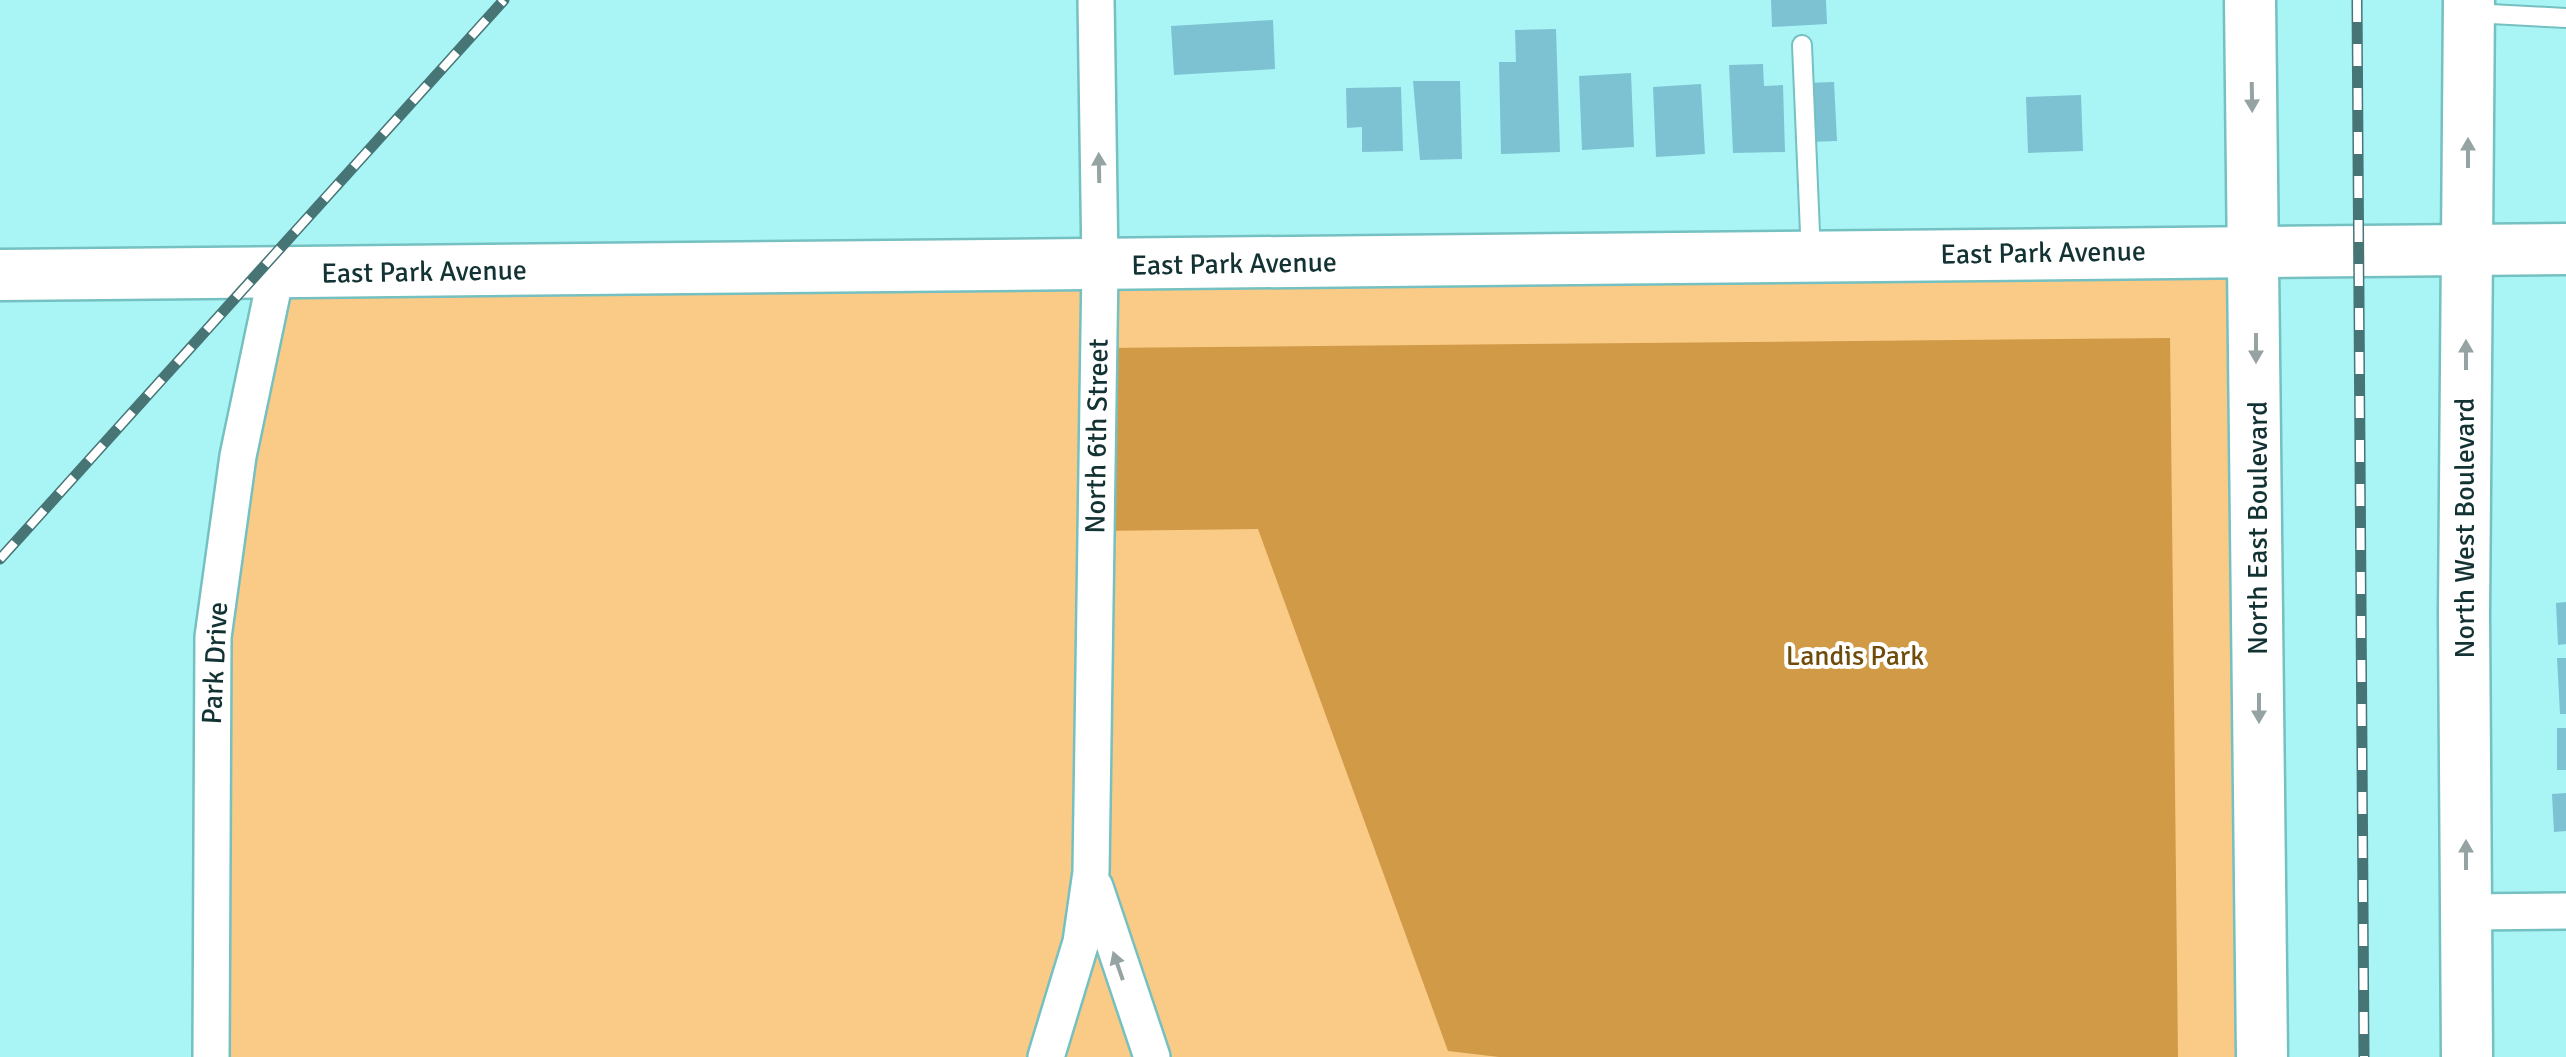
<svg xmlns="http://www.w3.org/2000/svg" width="2566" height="1057" font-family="Signika,sans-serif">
	<rect width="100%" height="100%" fill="#a9f5f5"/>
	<!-- green -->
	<path fill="#faca87" d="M2256 251 2262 1057H211L209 805 276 275Z"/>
	<!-- forest -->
	<path fill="#d09a47" d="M2170 338 2178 1057H1499L1448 1051 1258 529 1098 531 1099 348Z"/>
	<!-- building -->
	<g fill="#7cc2d3">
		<path d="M1771 0H1826L1827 24 1772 27Z"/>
		<path d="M1273 20 1275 69 1174 75 1171 26Z"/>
		<path d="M1556 29 1560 152 1501 154 1499 62H1516L1515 30Z"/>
		<path d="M1763 64 1764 86 1783 85 1785 152 1733 153 1729 65Z"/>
		<path d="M1631 73 1634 147 1582 150 1579 76Z"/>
		<path d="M1413 81H1460L1462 159 1420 160Z"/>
		<path d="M1834 82 1837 141 1808 142 1805 83Z"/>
		<path d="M1701 84 1705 154 1656 157 1653 87Z"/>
		<path d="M1401 87 1403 151 1362 152V127L1347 128 1346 88Z"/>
		<path d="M2081 95 2083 151 2028 153 2026 97Z"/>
		<path d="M2566 602V644L2558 645 2556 603Z"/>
		<path d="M2557 658H2566V714H2560Z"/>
		<rect x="2557" y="728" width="9" height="42"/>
		<path d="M2566 793V831L2554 832 2552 794Z"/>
	</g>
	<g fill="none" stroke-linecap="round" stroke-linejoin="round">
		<!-- lane casing -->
		<g stroke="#75c0c0" stroke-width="22">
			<g id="lane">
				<path d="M2472 13 2566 18"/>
				<path d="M1802 45 1811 256"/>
			</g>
		</g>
		<!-- street casing -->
		<g stroke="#75c0c0" stroke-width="40">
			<g id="street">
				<path d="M1095 887 1152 1057"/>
				<path d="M2466 912 2566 911"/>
				<path d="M211 1057 213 637 238 456 276 275"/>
				<path d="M1046 1057 1081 942 1091 872 1100 265 1096 0"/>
			</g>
		</g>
		<!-- secondary casing -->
		<g stroke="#75c0c0" stroke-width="55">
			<g id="secondary">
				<path d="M2250 0 2262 1057"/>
				<path d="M0 275 2566 249"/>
				<path d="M2467 1057 2464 614 2469 0"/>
			</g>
		</g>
		<!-- lane -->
		<use href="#lane" stroke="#fff" stroke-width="18"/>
		<!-- street -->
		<use href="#street" stroke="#fff" stroke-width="35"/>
		<!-- secondary -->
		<use href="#secondary" stroke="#fff" stroke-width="50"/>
		<!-- rail casing -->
		<g stroke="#477576" stroke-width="11">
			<g id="rail">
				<path d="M2357 0 2364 1057"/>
				<path d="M0 559 504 0"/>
			</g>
		</g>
		<!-- rail -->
		<use href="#rail" stroke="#fff" stroke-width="8" stroke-dasharray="22" stroke-linecap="butt"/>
	</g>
	<!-- one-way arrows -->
	<defs><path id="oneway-solid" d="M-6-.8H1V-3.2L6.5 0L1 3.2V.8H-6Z" transform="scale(2.5)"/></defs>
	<g fill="#95a3a3">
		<use href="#oneway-solid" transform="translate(2252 97) rotate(89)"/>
		<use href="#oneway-solid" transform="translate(2468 153) rotate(-90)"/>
		<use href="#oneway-solid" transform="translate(1099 168) rotate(-91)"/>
		<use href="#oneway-solid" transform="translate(2256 348) rotate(90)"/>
		<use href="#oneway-solid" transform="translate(2466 355) rotate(-90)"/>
		<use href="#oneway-solid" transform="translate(2259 708) rotate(90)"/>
		<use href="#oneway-solid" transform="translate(2466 855) rotate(-90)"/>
		<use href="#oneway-solid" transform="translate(1118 966) rotate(-109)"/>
	</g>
	<g text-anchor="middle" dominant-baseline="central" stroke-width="8" stroke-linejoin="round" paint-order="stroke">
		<!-- street labels -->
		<g font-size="28" fill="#133233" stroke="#fff">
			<text transform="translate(2043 253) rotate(-1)">East Park Avenue</text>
			<text transform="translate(1234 264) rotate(-1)">East Park Avenue</text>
			<text transform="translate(424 272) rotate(-1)">East Park Avenue</text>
			<text transform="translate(1097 436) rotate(-89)">North 6th Street</text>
			<text transform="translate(2258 528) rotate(-90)">North East Boulevard</text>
			<text transform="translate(2465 528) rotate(-90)">North West Boulevard</text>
			<text transform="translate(215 663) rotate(-87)">Park Drive</text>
		</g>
		<!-- park labels -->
		<g font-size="28" fill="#704c0b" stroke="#fff">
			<text x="1855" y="656">Landis Park</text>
		</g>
	</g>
</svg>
